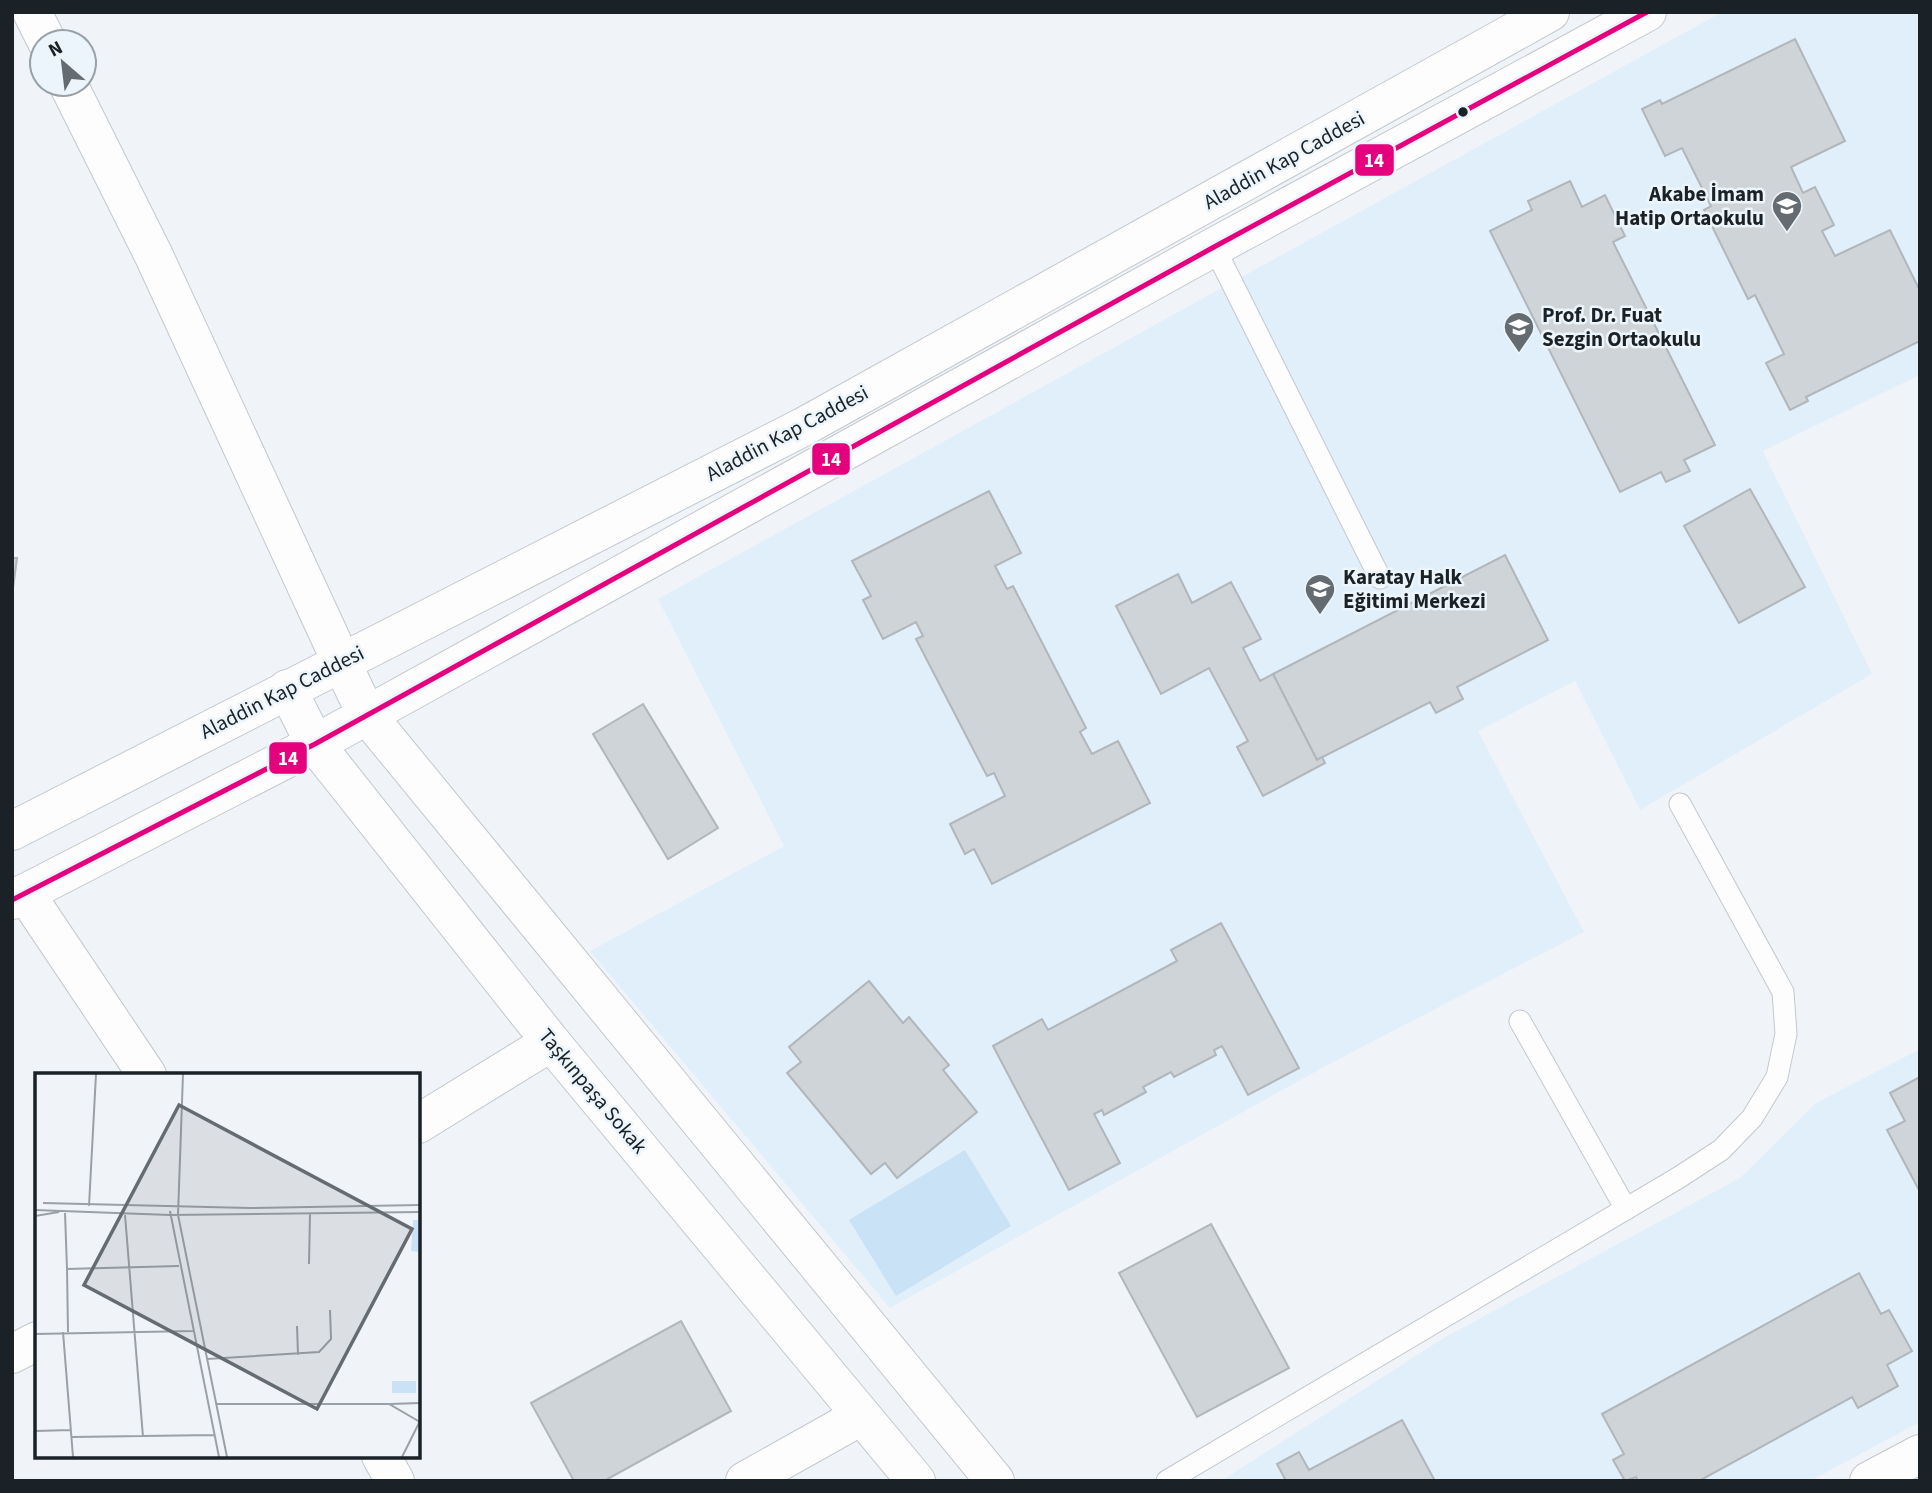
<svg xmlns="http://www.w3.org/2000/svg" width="1932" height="1493" font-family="'Source Sans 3',sans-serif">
	<rect width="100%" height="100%" fill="#f0f4f8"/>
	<!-- built -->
	<g fill="#e1effb">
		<path d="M1722 12H1920V375L1763 451 1872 674 1640 810 1575 681 1478 731 1584 932 1335 1061 890 1308 590 951 784 846 658 599Z"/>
		<path d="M1920 1049V1422L1810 1481H1221L1442 1339 1740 1178 1816 1103Z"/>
	</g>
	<!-- green -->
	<path fill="#c9e2f5" d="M965 1150 1011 1226 896 1296 849 1220Z"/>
	<!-- building -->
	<g fill="#ced4d8" stroke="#b1b6ba" stroke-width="2">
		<path d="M1795 39 1845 141 1791 167 1803 193 1815 187 1834 225 1822 231 1835 256 1890 230 1920 291V341L1806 397 1808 401 1790 410 1766 363 1784 354 1755 295 1748 299 1704 210 1711 206 1682 148 1665 156 1642 109 1660 100 1662 104Z"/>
		<path d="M1570 181 1582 207 1605 195 1625 236 1613 242 1715 445 1684 460 1690 471 1666 482 1661 472 1620 492 1490 231 1532 210 1528 201Z"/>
		<path d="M1750 489 1805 587 1739 623 1684 526Z"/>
		<path d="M989 491 1021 553 995 566 1007 589 1013 586 1086 728 1080 732 1092 754 1118 741 1150 803 992 884 974 849 965 854 950 824 1005 796 994 773 987 776 916 639 923 636 916 622 883 639 863 600 871 596 852 561Z"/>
		<path d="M1505 555 1548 640 1457 687 1463 699 1436 713 1430 702 1317 760 1273 674Z"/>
		<path d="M12 558H17L12 596Z"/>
		<path d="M1178 574 1192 603 1231 582 1261 639 1243 648 1260 681 1273 674 1317 760 1322 757 1325 763 1263 796 1237 747 1248 741 1209 668 1161 694 1116 606Z"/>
		<path d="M643 704 718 828 668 859 593 734Z"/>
		<path d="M1221 923 1299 1068 1248 1095 1222 1046 1214 1050 1216 1055 1174 1077 1171 1072 1143 1087 1146 1092 1104 1115 1102 1110 1094 1114 1120 1163 1069 1190 993 1046 1042 1019 1048 1030 1177 961 1171 950Z"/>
		<path d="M869 981 903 1023 909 1017 949 1065 943 1070 977 1112 897 1178 885 1163 871 1174 787 1073 801 1062 789 1047Z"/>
		<path d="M1920 1077V1192L1887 1130 1905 1121 1890 1093Z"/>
		<path d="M1211 1224 1289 1368 1197 1417 1119 1273Z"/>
		<path d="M1859 1273 1881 1314 1889 1310 1912 1351 1887 1365 1898 1386 1858 1408 1852 1397 1699 1481H1638L1636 1477 1625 1481 1613 1460 1624 1454 1602 1414Z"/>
		<path d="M681 1321 731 1411 604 1481H574L531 1403Z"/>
		<path d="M1402 1420 1435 1481H1286L1277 1464 1299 1452 1309 1470Z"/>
	</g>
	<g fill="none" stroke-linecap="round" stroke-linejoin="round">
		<!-- lane casing -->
		<g stroke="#c2c8cd" stroke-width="23">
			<g id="lane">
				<path d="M1214 247 1380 578"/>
				<path d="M1520 1021 1626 1209"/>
				<path d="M1167 1481 1678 1178 1721 1150 1752 1118 1777 1077 1786 1034 1783 992 1680 804"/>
			</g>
		</g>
		<!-- street casing -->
		<g stroke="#c2c8cd" stroke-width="40">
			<g id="street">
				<path d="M32 12 47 42"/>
				<path d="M68 84 154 256 341 661"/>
				<path d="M25 893 147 1075"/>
				<path d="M418 1124 551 1042"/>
				<path d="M12 1354 37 1341"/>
				<path d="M381 1456 395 1481"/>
				<path d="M745 1481 861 1416"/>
				<path d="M1869 1481 1920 1454"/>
			</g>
		</g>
		<!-- secondary casing -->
		<g stroke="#c2c8cd" stroke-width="40">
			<g id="secondary">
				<path d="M341 661 366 714 995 1481"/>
				<path d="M287 689 315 744 551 1042 916 1481"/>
				<path d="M12 831 803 427 1550 12"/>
				<path d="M12 900 315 744 1214 247 1647 12"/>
			</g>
		</g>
		<!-- lane -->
		<use href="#lane" stroke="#fdfdfe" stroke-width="21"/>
		<!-- street -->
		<use href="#street" stroke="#fdfdfe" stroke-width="38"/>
		<!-- secondary -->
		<use href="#secondary" stroke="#fdfdfe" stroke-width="38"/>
		<!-- bus-1 casing -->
		<g stroke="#ecf5fb" stroke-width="10">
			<path id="bus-1" d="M12 900 315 744 1214 247 1647 12"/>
		</g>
		<!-- bus-1 -->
		<use href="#bus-1" stroke="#e5007d" stroke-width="5"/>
	</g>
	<!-- icons -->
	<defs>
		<g id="school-pin" transform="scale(1.575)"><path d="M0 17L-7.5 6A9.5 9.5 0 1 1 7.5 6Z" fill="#656c71" stroke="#ecf5fb"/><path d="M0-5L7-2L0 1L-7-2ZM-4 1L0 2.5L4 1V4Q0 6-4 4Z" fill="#fff"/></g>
	</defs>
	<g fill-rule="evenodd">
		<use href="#school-pin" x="1787" y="206"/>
		<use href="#school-pin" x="1519" y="327"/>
		<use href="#school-pin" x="1320" y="589"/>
	</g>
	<!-- markers -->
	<circle fill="#1a2228" stroke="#ecf5fb" stroke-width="2.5" cx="1463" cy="112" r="6"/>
	<g text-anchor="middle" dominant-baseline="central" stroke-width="5" stroke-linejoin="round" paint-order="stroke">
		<!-- street labels -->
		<g font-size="21" fill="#1a2228" stroke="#ecf5fb">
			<text transform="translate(1284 160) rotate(-29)">Aladdin Kap Caddesi</text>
			<text transform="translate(787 433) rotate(-28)">Aladdin Kap Caddesi</text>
			<text transform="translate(282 692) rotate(-27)">Aladdin Kap Caddesi</text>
			<text transform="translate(593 1091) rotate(50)">Taşkınpaşa Sokak</text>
		</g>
		<!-- poi labels -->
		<g font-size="21" font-weight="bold" fill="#1a2228" stroke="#ecf5fb" text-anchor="start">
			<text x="1764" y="194" text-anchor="end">Akabe İmam<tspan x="1764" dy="24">Hatip Ortaokulu</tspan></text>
			<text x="1542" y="315">Prof. Dr. Fuat<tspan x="1542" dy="24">Sezgin Ortaokulu</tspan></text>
			<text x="1343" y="577">Karatay Halk<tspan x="1343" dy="24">Eğitimi Merkezi</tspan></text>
		</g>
	</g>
	<!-- overview -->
	<g transform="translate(35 1073)">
		<rect width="385" height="385" fill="#f0f4f8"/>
		<path d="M378 147H385V179L376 178ZM357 308H381V320H357Z" fill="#c9e2f5"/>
		<path fill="none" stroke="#9aa0a5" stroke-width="2" d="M148 1 143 142 192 384M8 130 214 135 385 132M54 133 61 1M0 137 135 142 385 139M135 138 184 384M30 140 32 196M90 142 108 364M0 143 24 139M274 191 275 140M262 253 263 282M28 259 38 384M33 259 32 196 144 193M0 261 158 258M172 286 284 279 296 266 295 237M182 331H354L385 349M355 331 385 330M0 358 36 357M37 364 179 362M367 384 385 348"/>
		<path fill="#656c71" fill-opacity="0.15" stroke="#656c71" stroke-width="3.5" d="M144 32 377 156 282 336 49 212Z"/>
		<rect width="385" height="385" fill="none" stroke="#1a2228" stroke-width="3.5"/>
	</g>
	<g stroke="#ecf5fb" stroke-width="2.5">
		<rect x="1354" y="143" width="41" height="34" rx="7" fill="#e5007d"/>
		<rect x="811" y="442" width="40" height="34" rx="7" fill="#e5007d"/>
		<rect x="268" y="741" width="40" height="34" rx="7" fill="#e5007d"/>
	</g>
	<g font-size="19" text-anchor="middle" font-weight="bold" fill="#fff">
		<text x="1374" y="167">14</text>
		<text x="831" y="466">14</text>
		<text x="288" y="765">14</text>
	</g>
	<!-- border -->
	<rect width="1932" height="1493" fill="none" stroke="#1a2228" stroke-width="28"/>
	<!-- north arrow -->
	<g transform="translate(63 63) rotate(332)"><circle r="33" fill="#ecf5fb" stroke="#98a1a7" stroke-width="2"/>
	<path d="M0-5L12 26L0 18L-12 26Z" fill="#656c71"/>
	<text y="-10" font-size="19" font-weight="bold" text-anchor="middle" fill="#1a2228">N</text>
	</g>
</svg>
